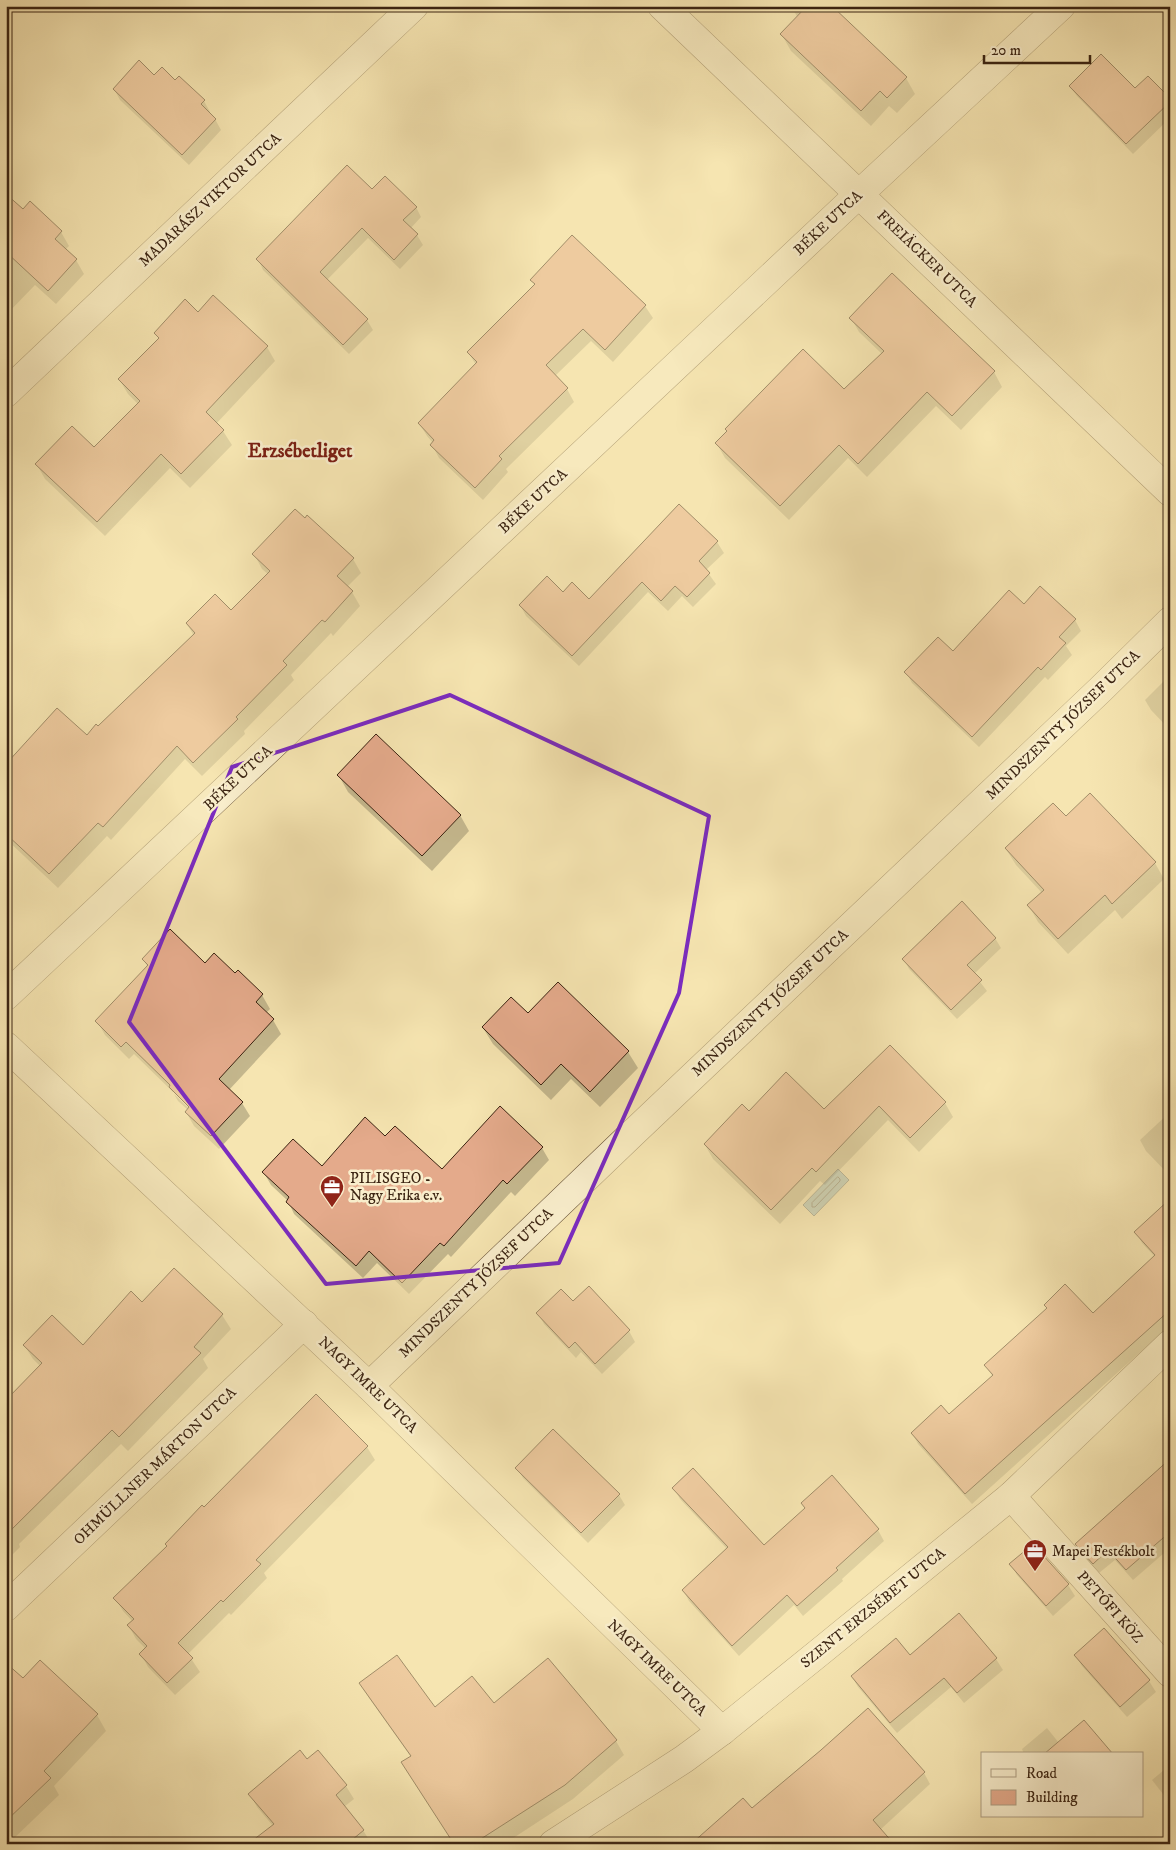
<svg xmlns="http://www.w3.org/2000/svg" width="1176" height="1850" font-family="'IM FELL DW Pica',serif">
	<rect width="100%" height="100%" fill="#f6e5b1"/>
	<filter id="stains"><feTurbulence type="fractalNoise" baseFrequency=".004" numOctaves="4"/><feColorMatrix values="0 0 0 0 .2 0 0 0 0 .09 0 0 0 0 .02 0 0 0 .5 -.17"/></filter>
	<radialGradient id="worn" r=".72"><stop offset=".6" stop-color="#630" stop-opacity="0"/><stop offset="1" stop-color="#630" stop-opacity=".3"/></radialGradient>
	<!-- water -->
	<path fill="#a3bcb8" stroke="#797f76" d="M838 1169 849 1180 814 1216 803 1205Z"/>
	<!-- shadow -->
	<g fill="#0003">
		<path d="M6 6H16L6 17Z"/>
		<path d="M791 6H830L906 78 915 94 897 113 889 106 871 126 791 51 782 35 798 18Z"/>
		<path d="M154 76 175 81 179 77 204 101 210 112 209 113 215 119 221 130 189 165 120 100 114 89Z"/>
		<path d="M1070 86 1135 90 1170 100V118L1133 154 1077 96Z"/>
		<path d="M372 191 416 207 421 217 410 229 417 235 423 245 400 269 368 238 327 280 367 320 373 330 349 354 263 270 258 259Z"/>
		<path d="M24 211 61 232 69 246 65 250 76 260 84 274 56 304 35 285 6 315V214Z"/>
		<path d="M532 280 645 306 653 318 613 362 591 341 555 376 567 389 574 402 506 469 508 472 483 500 439 458 432 445 433 443 427 436 419 423 476 365 468 352 535 286Z"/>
		<path d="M198 314 267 347 275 361 216 424 223 431 232 445 190 488 170 468 105 536 45 479 37 465 94 448 138 404 128 394 119 379 159 339 155 333Z"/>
		<path d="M851 318 994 372 1002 387 961 430 936 406 867 477 848 458 789 520 725 458 717 444 844 391 882 354 859 332Z"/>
		<path d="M6 335 10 341 6 345Z"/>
		<path d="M679 506 717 542 724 553 706 570 716 584 693 607 682 596 668 611 648 592 579 666 526 616 520 605 563 594 589 600Z"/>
		<path d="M254 554 353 559 361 573 347 587 352 592 360 606 333 636 331 633 291 675 294 680 244 731 245 734 202 776 185 759 111 840 107 836 58 888 6 839V766L87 737 194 636 187 624 231 611 269 575 262 569Z"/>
		<path d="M1024 606 1075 620 1081 631 1066 646 1072 655 1048 680 1045 677 979 747 912 683 906 672 953 653Z"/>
		<path d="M1170 675V730L1151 710 1145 700Z"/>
		<path d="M339 776 460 815 469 831 432 871 348 792Z"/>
		<path d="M1066 818 1155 863 1164 879 1122 919 1115 910 1068 954 1038 922 1029 906 1042 893 1016 865 1006 849Z"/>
		<path d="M995 938 1001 948 974 974 987 991 957 1019 909 969 904 959Z"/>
		<path d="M143 959 205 964 235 975 238 972 262 995 270 1009 266 1013 273 1020 281 1034 229 1090 242 1103 250 1116 219 1149 194 1126 186 1112 188 1110 178 1101 174 1094 193 1112 194 1110 173 1089V1092L134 1054 129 1059 105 1035 97 1021 148 968Z"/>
		<path d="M558 984 628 1052 638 1068 600 1107 571 1079 551 1100 493 1044 483 1028 528 1015Z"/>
		<path d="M890 1046 945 1103 953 1117 919 1152 888 1120 825 1185 820 1181 780 1224 713 1159 705 1145 749 1112 824 1110Z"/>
		<path d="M1170 1112V1176L1146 1151 1140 1140Z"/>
		<path d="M385 1138 442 1171 542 1148 549 1160 515 1196 511 1192 451 1257 448 1254 409 1294 377 1263 363 1278 294 1214 288 1201 271 1185 264 1173 323 1168Z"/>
		<path d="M1170 1201V1324L1166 1327 1167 1328 972 1504 918 1444 912 1433 949 1416 993 1377 985 1365 1092 1315 1155 1257 1142 1243 1136 1232Z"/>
		<path d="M174 1270 222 1315 231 1329 203 1359 208 1368 128 1451 121 1444 19 1544 20 1547 6 1561V1401L41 1367 33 1359 24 1345 83 1347 143 1304Z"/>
		<path d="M588 1288 629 1331 635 1342 602 1374 581 1352 576 1358 544 1324 538 1313 573 1303Z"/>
		<path d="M367 1447 375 1460 264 1573 267 1578 231 1615 229 1613 188 1654 200 1672 175 1695 148 1667 141 1654 146 1649 136 1639 129 1626 133 1622 123 1611 115 1598 168 1547 204 1509Z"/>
		<path d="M1170 1458V1548L1133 1580 1115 1560 1099 1573 1082 1555 1076 1544 1159 1471 1158 1469Z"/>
		<path d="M517 1468 619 1495 625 1505 588 1543 523 1478Z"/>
		<path d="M832 1476 878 1530 884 1541 842 1579 843 1581 803 1616 794 1605 739 1656 689 1601 683 1590 728 1550 680 1499 674 1488 764 1547 806 1509Z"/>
		<path d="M1033 1546 1068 1585 1075 1596 1053 1616 1017 1575 1011 1565Z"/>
		<path d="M959 1615 996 1659 1003 1670 964 1703 951 1687 897 1733 858 1687 852 1677 910 1657Z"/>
		<path d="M1104 1630 1149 1681 1156 1692 1127 1717 1082 1666 1075 1655Z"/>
		<path d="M6 1680H23L97 1715 106 1731 54 1786 59 1795 8 1844H6Z"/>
		<path d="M360 1683 434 1709 494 1705 616 1741 624 1755 573 1799 504 1844H454L411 1757 369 1698Z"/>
		<path d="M1047 1728 1059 1743 1109 1754H1024L1022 1749Z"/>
		<path d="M318 1752 346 1786 354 1799 344 1807 363 1830 371 1843 250 1844 273 1826 257 1807 250 1794 307 1761Z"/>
		<path d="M1170 1765V1803L1152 1780Z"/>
		<path d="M924 1773 930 1784 880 1830 752 1810Z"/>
		<path d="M667 1840 671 1844H662Z"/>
	</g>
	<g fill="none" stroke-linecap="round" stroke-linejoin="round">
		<!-- shore -->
		<path stroke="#6f7065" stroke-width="1" d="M838 1177 840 1179V1181L815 1207H812V1203Z"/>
	</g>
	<!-- building -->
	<g fill="#e4aa8b" stroke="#3b2412">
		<path d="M807 6H832L907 77 887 98 880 91 861 111 780 34Z"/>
		<path d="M1101 54 1135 88 1148 76 1170 98V102L1126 144 1069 86Z"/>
		<path d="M139 60 154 75 162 67 175 80 179 76 205 100 201 104 216 119 182 155 113 89Z"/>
		<path d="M347 165 372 189 385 176 417 207 403 220 418 234 394 260 362 228 320 272 368 319 343 345 256 259Z"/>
		<path d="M6 194 23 209 30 201 62 231 55 239 77 259 48 291 6 252Z"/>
		<path d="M572 235 646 305 605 350 583 329 546 365 568 388 499 456 502 459 475 488 430 445 434 440 418 423 477 362 467 352 535 284 530 280Z"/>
		<path d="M892 273 995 371 952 416 927 392 858 464 839 445 780 506 715 443 727 431 725 429 803 349 844 389 884 351 849 318Z"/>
		<path d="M213 295 268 346 206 412 224 430 181 474 161 454 97 522 35 464 72 426 94 447 140 401 118 379 159 338 154 333 185 299 198 312Z"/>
		<path d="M679 504 718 541 699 561 710 573 687 597 675 586 661 601 642 582 572 656 519 605 547 576 563 592 572 582 589 599Z"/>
		<path d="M295 509 305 518 307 515 354 558 337 576 353 591 325 622 322 620 283 661 287 665 236 717 238 719 193 763 177 746 103 827 98 823 49 874 6 834V764L57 708 87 735 96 724 98 726 195 633 186 623 215 594 231 610 270 571 252 554Z"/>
		<path d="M1040 586 1076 619 1059 637 1066 643 1041 670 1038 667 972 737 904 672 938 637 953 651 1009 590 1024 604Z"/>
		<path d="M376 734 461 815 422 856 337 775Z"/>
		<path d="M1090 793 1156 862 1112 904 1105 895 1058 939 1027 905 1044 890 1005 848 1053 803 1066 816Z"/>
		<path d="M962 901 996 938 967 965 982 980 951 1010 902 959Z"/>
		<path d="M170 929 205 963 214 953 235 973 238 970 263 994 256 1002 274 1019 219 1079 243 1102 211 1136 185 1112 189 1107 169 1087 170 1085 126 1042 121 1047 95 1021 148 965 142 959Z"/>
		<path d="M558 982 629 1051 590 1092 561 1064 541 1085 482 1027 511 997 528 1013Z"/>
		<path d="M890 1045 946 1102 910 1138 879 1106 816 1172 812 1168 771 1210 704 1144 742 1104 749 1111 786 1072 824 1109Z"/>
		<path d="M500 1106 543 1147 507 1184 503 1180 444 1246 440 1243 402 1283 369 1251 356 1266 286 1202 289 1197 262 1172 293 1139 322 1166 365 1117 385 1136 395 1126 442 1169Z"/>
		<path d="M1170 1199V1310L965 1494 911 1433 941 1405 949 1414 993 1375 984 1365 1047 1308 1044 1305 1065 1284 1093 1313 1155 1255 1134 1232Z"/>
		<path d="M174 1268 223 1314 194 1347 201 1353 119 1437 112 1430 6 1535V1400L42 1363 23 1345 52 1315 83 1345 131 1291 142 1302Z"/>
		<path d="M589 1286 630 1330 595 1364 575 1342 569 1348 536 1313 561 1289 573 1301Z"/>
		<path d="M316 1394 368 1446 256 1560 261 1564 223 1602 221 1600 178 1643 193 1658 167 1683 139 1654 147 1646 127 1625 134 1619 113 1598 167 1546 165 1544 202 1505 204 1507Z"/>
		<path d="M553 1429 620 1494 581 1533 515 1468Z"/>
		<path d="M1170 1459V1532L1126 1570 1108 1550 1093 1564 1075 1544Z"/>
		<path d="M693 1468 764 1545 805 1508 801 1503 832 1475 879 1529 836 1568 838 1570 797 1606 787 1595 732 1646 682 1590 728 1547 672 1488Z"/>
		<path d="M1033 1544 1069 1584 1046 1606 1009 1564Z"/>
		<path d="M959 1613 997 1658 957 1693 944 1678 890 1723 851 1676 896 1638 910 1655Z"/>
		<path d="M1104 1628 1150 1680 1120 1707 1074 1655Z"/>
		<path d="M397 1655 435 1707 472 1676 494 1703 548 1658 617 1740 565 1785 473 1844H454L401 1762 411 1756 359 1683Z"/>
		<path d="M40 1660 98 1714 44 1771 51 1778 6 1821V1663L23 1678Z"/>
		<path d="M868 1708 925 1772 873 1820 894 1844H691L743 1798 752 1808 821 1750Z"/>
		<path d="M1084 1720 1113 1754H1044Z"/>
		<path d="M300 1750 307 1759 318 1750 347 1785 336 1795 364 1830 347 1844H248L274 1824 248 1794Z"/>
	</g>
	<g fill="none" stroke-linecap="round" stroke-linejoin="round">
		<!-- street casing -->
		<g stroke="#6a543a" stroke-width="29">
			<g id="street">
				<path d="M662 6 1170 492"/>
				<path d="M6 393 414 6"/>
				<path d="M6 996 859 194 1061 6"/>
				<path d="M6 1046 369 1386 722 1731"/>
				<path d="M369 1386 634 1132 1101 689 1170 621"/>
				<path d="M1011 1496 1170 1673"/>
				<path d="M6 1607 304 1324"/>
				<path d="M553 1844 684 1759 722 1731 821 1651 1011 1496 1170 1344"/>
			</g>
		</g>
		<!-- street -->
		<use href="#street" stroke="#f9eecc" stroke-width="28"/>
	</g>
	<!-- marked area -->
	<path d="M0 0H1176V1850H0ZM450 695 709 816 679 993 559 1263 326 1284 129 1022 232 767Z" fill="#f6e5b1" fill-opacity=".55" fill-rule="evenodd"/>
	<path fill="none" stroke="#7b2cbf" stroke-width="4" stroke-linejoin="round" d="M450 695 709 816 679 993 559 1263 326 1284 129 1022 232 767Z"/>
	<!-- icons -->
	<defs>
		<g id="office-pin" transform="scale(1.25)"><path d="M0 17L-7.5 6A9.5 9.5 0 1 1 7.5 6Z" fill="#8f2418" stroke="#f9eecc"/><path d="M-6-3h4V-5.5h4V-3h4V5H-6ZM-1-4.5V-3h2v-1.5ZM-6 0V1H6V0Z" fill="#fff"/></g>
	</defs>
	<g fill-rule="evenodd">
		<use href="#office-pin" x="332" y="1187"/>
		<use href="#office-pin" x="1035" y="1551"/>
	</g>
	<g text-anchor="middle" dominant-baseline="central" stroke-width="5" stroke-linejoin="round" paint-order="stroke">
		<!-- street labels -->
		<g font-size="15" fill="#3b2412" stroke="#f9eecc">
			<text transform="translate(210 200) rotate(-43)">MADARÁSZ VIKTOR UTCA</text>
			<text transform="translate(828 223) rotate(-43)">BÉKE UTCA</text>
			<text transform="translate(927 259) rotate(44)">FREIÄCKER UTCA</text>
			<text transform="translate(533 501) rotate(-43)">BÉKE UTCA</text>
			<text transform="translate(1063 725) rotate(-44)">MINDSZENTY JÓZSEF UTCA</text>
			<text transform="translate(238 778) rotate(-43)">BÉKE UTCA</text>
			<text transform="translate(770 1003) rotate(-43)">MINDSZENTY JÓZSEF UTCA</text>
			<text transform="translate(476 1283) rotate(-44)">MINDSZENTY JÓZSEF UTCA</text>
			<text transform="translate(368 1385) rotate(44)">NAGY IMRE UTCA</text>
			<text transform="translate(155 1466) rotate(-44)">OHMÜLLNER MÁRTON UTCA</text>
			<text transform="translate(1110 1607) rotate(48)">PETŐFI KÖZ</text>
			<text transform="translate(873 1608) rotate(-39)">SZENT ERZSÉBET UTCA</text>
			<text transform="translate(657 1668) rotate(44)">NAGY IMRE UTCA</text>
		</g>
		<!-- poi labels -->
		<g font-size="15" fill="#3b2412" stroke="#f9eecc" text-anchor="start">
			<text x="350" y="1178">PILISGEO -<tspan x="350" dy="17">Nagy Erika e.v.</tspan></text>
			<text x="1052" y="1551">Mapei Festékbolt</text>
		</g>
		<!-- district labels -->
		<g font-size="20" font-weight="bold" fill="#7a1f14" stroke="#f9eecc">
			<text x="300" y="451">Erzsébetliget</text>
		</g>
	</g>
	<!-- margin -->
	<rect width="1176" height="1850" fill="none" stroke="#f6e5b1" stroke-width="25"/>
	<rect x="8" y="8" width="1161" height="1835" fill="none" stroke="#3b2412" stroke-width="2.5"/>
	<rect x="12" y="12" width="1151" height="1825" fill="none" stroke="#3b2412"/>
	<!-- legend -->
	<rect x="981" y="1752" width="162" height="65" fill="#f9eecc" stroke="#ad9d82"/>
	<rect x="991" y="1769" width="25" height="8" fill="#f9eecc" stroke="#ad9d82"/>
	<text x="1026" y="1778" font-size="15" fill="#3b2412">Road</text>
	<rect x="991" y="1790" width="25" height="15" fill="#e4aa8b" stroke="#ad9d82"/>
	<text x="1026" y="1802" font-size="15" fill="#3b2412">Building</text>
	<!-- scale -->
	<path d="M984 55v8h106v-8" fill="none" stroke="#3b2412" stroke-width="2.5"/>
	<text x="991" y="55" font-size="15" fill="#3b2412" stroke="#f9eecc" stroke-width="4" paint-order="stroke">20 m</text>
	<rect width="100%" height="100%" filter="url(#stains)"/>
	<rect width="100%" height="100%" fill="url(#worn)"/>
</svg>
